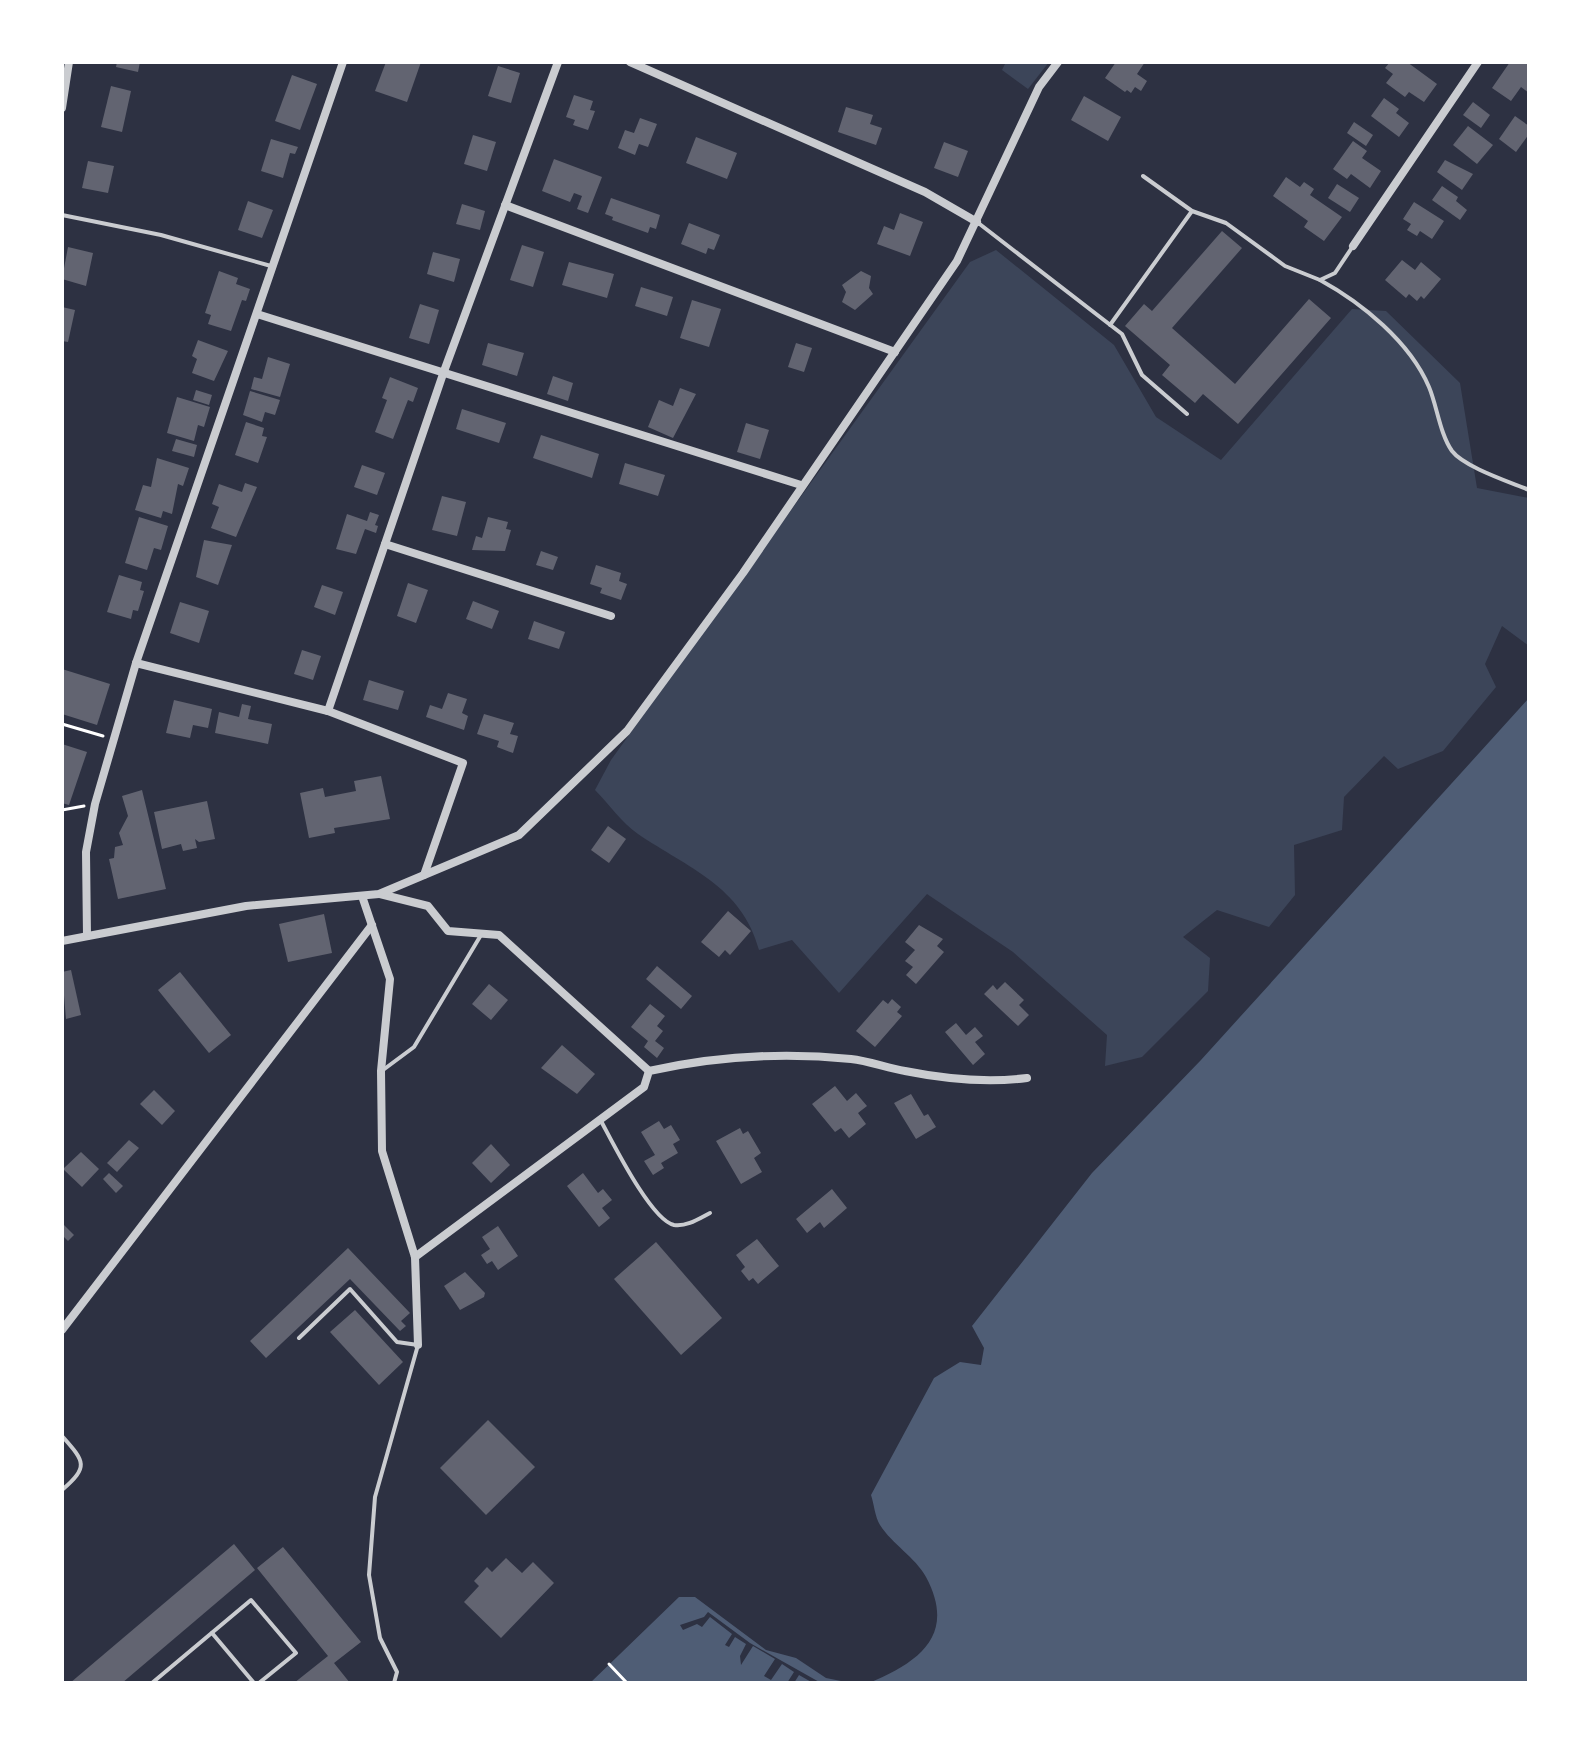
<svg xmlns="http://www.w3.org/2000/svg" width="1591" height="1745" font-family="Inter,sans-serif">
	<rect width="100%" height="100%" fill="#2d3142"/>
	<!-- green -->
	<g fill="#3c4559">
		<path d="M1006 62H1049L1028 89 1002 70Z"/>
		<path d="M996 250 1114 345 1156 417 1221 460 1352 309 1386 311 1460 383 1477 488 1529 498V646L1502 626 1485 664 1496 687 1443 751 1398 769 1384 756 1344 797 1342 830 1294 845 1295 895 1269 927 1217 910 1183 937 1210 958 1208 991 1142 1057 1105 1066 1107 1035 1013 952 927 894 839 993 792 940 759 950C742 886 688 868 638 834 622 823 609 804 595 790L611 760 970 262Z"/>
	</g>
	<!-- water -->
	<g fill="#4f5d75">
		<path d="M1529 698V1683H869C919 1662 957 1635 926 1577 915 1557 892 1544 880 1525 875 1517 874 1504 871 1495L934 1378 960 1362 981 1365 984 1348 972 1326 1092 1173 1201 1060Z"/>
		<path d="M679 1597H695L766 1650 796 1658 826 1678 851 1683H590Z"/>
	</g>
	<!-- pier -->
	<path fill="#2d3142" d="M708 1612 750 1643 821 1683H813L799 1675 794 1683H787L794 1672 782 1664 771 1680 764 1676 775 1659 753 1646 741 1665 740 1656 746 1644 735 1637 729 1647 725 1645 732 1634 710 1617 702 1627 697 1624 683 1630 680 1625 704 1617Z"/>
	<!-- building -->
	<g fill="#626471">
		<path d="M117 62H140L138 72 116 67Z"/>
		<path d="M386 62H421L407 102 375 91Z"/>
		<path d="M1116 62H1145L1137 74 1147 81 1141 91 1135 87 1131 93 1127 90 1125 92 1105 78Z"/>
		<path d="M1390 62H1407L1437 84 1424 102 1409 92 1405 97 1386 83 1393 74 1385 68Z"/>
		<path d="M1510 62H1529V93L1521 87 1511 101 1492 88Z"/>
		<path d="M498 66 520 73 511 103 488 96Z"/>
		<path d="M292 75 317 84 300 130 275 121Z"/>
		<path d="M111 86 131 91 122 132 101 127Z"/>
		<path d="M574 95 593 101 590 110 595 111 588 130 573 125 575 120 566 117Z"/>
		<path d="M1084 96 1121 117 1108 141 1071 120Z"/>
		<path d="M1384 98 1399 109 1396 113 1409 123 1399 137 1371 116Z"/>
		<path d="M1473 102 1490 115 1481 128 1463 115Z"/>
		<path d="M846 107 873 115 870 124 882 128 876 145 838 132Z"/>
		<path d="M1515 116 1529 126V134L1516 152 1499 139Z"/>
		<path d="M640 118 657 124 648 147 639 144 635 155 618 148 625 130 634 133Z"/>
		<path d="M1354 122 1373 135 1366 146 1347 133Z"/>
		<path d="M1468 126 1493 145 1477 164 1453 145Z"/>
		<path d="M473 135 496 142 487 171 464 164Z"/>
		<path d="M696 137 737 153 727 179 686 163Z"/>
		<path d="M271 139 298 147 295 154 290 153 283 178 261 171Z"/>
		<path d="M1353 141 1367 151 1362 158 1381 171 1370 188 1351 174 1347 179 1333 169Z"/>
		<path d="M944 142 968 151 958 177 934 168Z"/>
		<path d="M554 159 602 177 588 213 577 209 582 196 574 193 570 202 542 191Z"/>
		<path d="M1445 160 1473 174 1462 190 1437 172Z"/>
		<path d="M88 161 114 166 108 193 82 188Z"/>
		<path d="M1286 177 1300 187 1304 182 1314 189 1310 195 1342 217 1324 241 1304 227 1308 221 1273 196Z"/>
		<path d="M1337 184 1359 198 1350 212 1328 198Z"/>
		<path d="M1442 186 1458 197 1456 201 1467 210 1460 220 1432 200Z"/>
		<path d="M611 198 660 215 656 229 650 227 648 233 612 220 613 217 605 214Z"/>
		<path d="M248 201 273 210 262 238 238 230Z"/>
		<path d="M1414 202 1444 221 1432 239 1420 231 1417 236 1407 230 1411 224 1403 219Z"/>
		<path d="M462 204 485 211 480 230 456 224Z"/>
		<path d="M900 213 923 222 910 256 877 244 884 226 894 230Z"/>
		<path d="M689 223 720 235 714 250 708 248 706 254 681 244Z"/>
		<path d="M1222 231 1242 248 1172 328 1235 384 1309 299 1331 318 1238 424 1203 394 1195 403 1162 375 1170 365 1125 326 1144 304 1152 311Z"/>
		<path d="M522 245 544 252 533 287 510 280Z"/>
		<path d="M68 247 93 253 86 286 62 279Z"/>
		<path d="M433 252 460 259 454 282 427 274Z"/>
		<path d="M1402 260 1415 270 1421 262 1441 279 1424 299 1421 296 1417 301 1409 294 1406 298 1385 280Z"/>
		<path d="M569 262 614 274 607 298 562 285Z"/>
		<path d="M219 271 238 278 236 284 250 289 246 301 242 300 231 331 208 324 211 315 205 313Z"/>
		<path d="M861 271 871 276 869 288 873 294 855 310 842 302 846 292 842 285Z"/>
		<path d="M641 287 673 297 667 316 635 306Z"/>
		<path d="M692 300 721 309 709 347 680 338Z"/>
		<path d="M420 304 439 310 429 344 409 338Z"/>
		<path d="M62 307 75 310 68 342 62 341Z"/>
		<path d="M198 340 228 351 214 381 192 373 197 359 192 356Z"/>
		<path d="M488 343 524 353 517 376 482 365Z"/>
		<path d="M796 343 812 348 804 372 788 367Z"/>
		<path d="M268 357 290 364 280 397 251 389 254 377 262 379Z"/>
		<path d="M553 376 573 383 568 401 547 394Z"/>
		<path d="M390 377 418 388 413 402 408 400 393 439 375 432 387 400 382 398Z"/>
		<path d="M680 388 696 394 673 438 648 427 659 400 673 406Z"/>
		<path d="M196 390 212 395 209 405 193 400Z"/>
		<path d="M250 391 280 400 275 415 265 412 262 422 243 415Z"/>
		<path d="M177 397 210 407 204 427 198 425 194 441 167 433Z"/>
		<path d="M462 409 506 423 499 443 456 429Z"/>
		<path d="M246 422 264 428 262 436 267 437 258 463 235 455Z"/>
		<path d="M746 423 769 430 760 459 737 452Z"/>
		<path d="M541 435 599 454 592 478 533 458Z"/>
		<path d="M176 439 197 445 194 457 172 451Z"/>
		<path d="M157 458 189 468 183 486 178 484 172 514 163 511 161 518 135 510 143 485 151 487Z"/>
		<path d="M625 463 665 475 658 496 619 484Z"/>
		<path d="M362 465 385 473 377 495 354 487Z"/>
		<path d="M245 483 257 487 236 537 211 528 219 507 212 504 219 484 242 492Z"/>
		<path d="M442 496 466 502 457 536 432 530Z"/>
		<path d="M370 512 379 515 375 525 378 526 376 533 365 529 356 554 336 549 347 514 367 521Z"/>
		<path d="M139 517 168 526 161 550 154 548 147 570 125 563Z"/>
		<path d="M488 517 508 522 506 529 511 530 505 551 472 550 476 536 482 538Z"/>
		<path d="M204 540 232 545 218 585 196 577Z"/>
		<path d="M541 551 558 557 553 570 536 565Z"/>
		<path d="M596 565 621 573 619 581 627 584 621 600 600 593 602 588 590 584Z"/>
		<path d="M119 575 142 582 140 590 144 591 138 611 133 610 131 619 107 612Z"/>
		<path d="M408 583 428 590 416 623 397 616Z"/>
		<path d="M322 585 343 592 335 615 314 607Z"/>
		<path d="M473 601 499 611 492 629 466 619Z"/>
		<path d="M180 602 209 611 199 643 170 633Z"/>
		<path d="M534 621 565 632 559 649 528 639Z"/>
		<path d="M302 650 321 656 313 680 294 674Z"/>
		<path d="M62 669 110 684 97 725 62 714Z"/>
		<path d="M369 680 404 691 398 710 363 700Z"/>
		<path d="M448 693 467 699 462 713 468 716 464 730 426 717 430 705 442 709Z"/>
		<path d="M174 700 212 709 208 728 193 725 190 738 166 733Z"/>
		<path d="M242 704 251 706 248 719 272 724 268 744 215 733 219 712 239 717Z"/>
		<path d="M484 714 514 723 510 734 518 736 513 753 497 747 499 741 477 734Z"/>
		<path d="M62 744 87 752 69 805 62 803Z"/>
		<path d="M381 776 390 819 334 828 335 833 309 838 300 793 323 788 325 797 356 791 354 781Z"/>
		<path d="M142 790 166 889 118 899 109 859 114 858 115 847 123 845 119 833 128 816 122 796Z"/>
		<path d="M207 801 215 839 199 842 195 839 197 848 183 851 181 844 162 849 154 812Z"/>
		<path d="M608 826 626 839 609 863 591 850Z"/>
		<path d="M728 911 751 931 730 955 725 950 719 957 701 942Z"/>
		<path d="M324 914 332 953 288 962 279 924Z"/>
		<path d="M919 925 943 939 937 946 944 952 916 984 906 975 913 967 905 961 915 950 905 942Z"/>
		<path d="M657 966 692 996 681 1009 646 979Z"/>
		<path d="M71 970 81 1015 66 1019 62 972Z"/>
		<path d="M180 972 231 1035 209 1053 158 990Z"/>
		<path d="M1005 982 1024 1000 1019 1005 1029 1015 1018 1026 984 994 993 985 997 990Z"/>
		<path d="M489 984 508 1000 491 1020 472 1004Z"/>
		<path d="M892 999 901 1007 897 1012 902 1016 875 1047 856 1031 883 1000 888 1004Z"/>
		<path d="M650 1004 665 1016 657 1026 663 1031 655 1041 664 1048 657 1058 644 1047 648 1041 631 1027Z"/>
		<path d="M956 1023 966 1035 975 1027 983 1036 975 1042 985 1054 973 1065 945 1032Z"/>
		<path d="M562 1045 595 1074 577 1094 541 1068Z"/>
		<path d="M835 1086 847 1101 856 1093 867 1106 858 1113 866 1124 849 1138 841 1128 835 1132 812 1104Z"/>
		<path d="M154 1090 175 1111 162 1125 140 1104Z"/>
		<path d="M911 1094 924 1116 928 1114 936 1127 916 1139 894 1103Z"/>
		<path d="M659 1121 664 1129 671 1125 680 1140 673 1144 678 1153 661 1163 664 1168 653 1175 644 1161 655 1155 641 1132Z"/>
		<path d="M740 1128 743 1134 748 1131 761 1153 754 1158 762 1172 741 1184 716 1141Z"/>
		<path d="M129 1140 139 1148 117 1172 107 1163Z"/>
		<path d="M491 1144 510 1165 491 1183 472 1163Z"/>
		<path d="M81 1152 99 1169 82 1187 63 1169Z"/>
		<path d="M109 1173 123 1186 116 1193 103 1179Z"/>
		<path d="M583 1173 598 1193 603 1189 612 1200 602 1208 610 1218 599 1227 567 1186Z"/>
		<path d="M832 1189 847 1208 824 1228 820 1222 807 1233 796 1219Z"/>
		<path d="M62 1223 74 1235 68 1241 62 1235Z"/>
		<path d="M498 1226 518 1256 498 1270 492 1261 487 1264 481 1255 490 1249 482 1237Z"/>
		<path d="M757 1239 779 1266 758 1284 753 1278 749 1281 741 1271 745 1267 736 1255Z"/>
		<path d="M656 1242 722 1318 681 1355 614 1279Z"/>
		<path d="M348 1248 410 1313 401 1321 406 1326 400 1331 350 1279 266 1358 250 1341Z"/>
		<path d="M465 1272 485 1293 484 1297 460 1310 444 1286Z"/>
		<path d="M355 1310 403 1362 379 1385 330 1332Z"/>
		<path d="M488 1420 535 1467 486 1515 440 1468Z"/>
		<path d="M234 1544 255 1570 122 1683H70Z"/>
		<path d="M283 1547 361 1642 334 1663 350 1683H294L328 1656 257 1568Z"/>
		<path d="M506 1558 522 1573 533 1562 554 1583 501 1638 464 1602 479 1586 474 1581 487 1567 492 1572Z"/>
	</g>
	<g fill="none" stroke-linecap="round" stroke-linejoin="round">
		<!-- path -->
		<g stroke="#fff" stroke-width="3">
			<path d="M62 724 103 736"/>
			<path d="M62 810 84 806"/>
			<path d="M609 1664 627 1683"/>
		</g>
		<!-- service -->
		<g stroke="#caccd0" stroke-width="4">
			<path d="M1143 176 1192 211 1226 223 1285 266 1320 280 1335 273 1353 246"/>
			<path d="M62 215 161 235 271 266"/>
			<path d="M977 222 1122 334 1142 375 1187 414"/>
			<path d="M1320 280C1362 303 1410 342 1429 387 1437 406 1440 434 1452 451 1464 467 1510 482 1529 490"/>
			<path d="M1110 325 1192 211"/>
			<path d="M383 1070 414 1047 481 935"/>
			<path d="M601 1121C613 1143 651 1220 674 1225 687 1227 700 1218 710 1213"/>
			<path d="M299 1338 350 1289 397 1342 418 1345 375 1497 369 1575 380 1638 397 1672 394 1683"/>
			<path d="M62 1436C84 1461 90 1466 62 1490"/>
			<path d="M212 1633 254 1683"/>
			<path d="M152 1683 251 1600 296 1653 259 1683"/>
		</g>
		<!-- minor -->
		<g stroke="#caccd0" stroke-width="8">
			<path d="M630 62 925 192 977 222"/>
			<path d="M62 108 69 62"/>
			<path d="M505 205 895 352"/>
			<path d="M1353 246 1478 62"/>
			<path d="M257 314 801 485"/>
			<path d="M385 544 611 616"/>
			<path d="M136 663 328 711 463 763 424 875"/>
			<path d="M328 711 443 374 558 62"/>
			<path d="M380 894 428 906 448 931 499 935 649 1071"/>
			<path d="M362 896 390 979 381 1071 382 1151 415 1257 418 1345"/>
			<path d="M87 936 86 852 95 804 136 663 343 62"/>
			<path d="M62 941 246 906 379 894 519 835 627 731 743 573 957 261 1039 87 1058 62"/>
			<path d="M415 1257 644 1087 649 1071C716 1056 782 1052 851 1059 869 1061 887 1068 905 1071 945 1079 986 1083 1027 1078"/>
			<path d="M62 1330 372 925"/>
		</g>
	</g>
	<!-- border -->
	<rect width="1591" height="1745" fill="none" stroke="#ffffff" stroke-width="128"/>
</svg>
